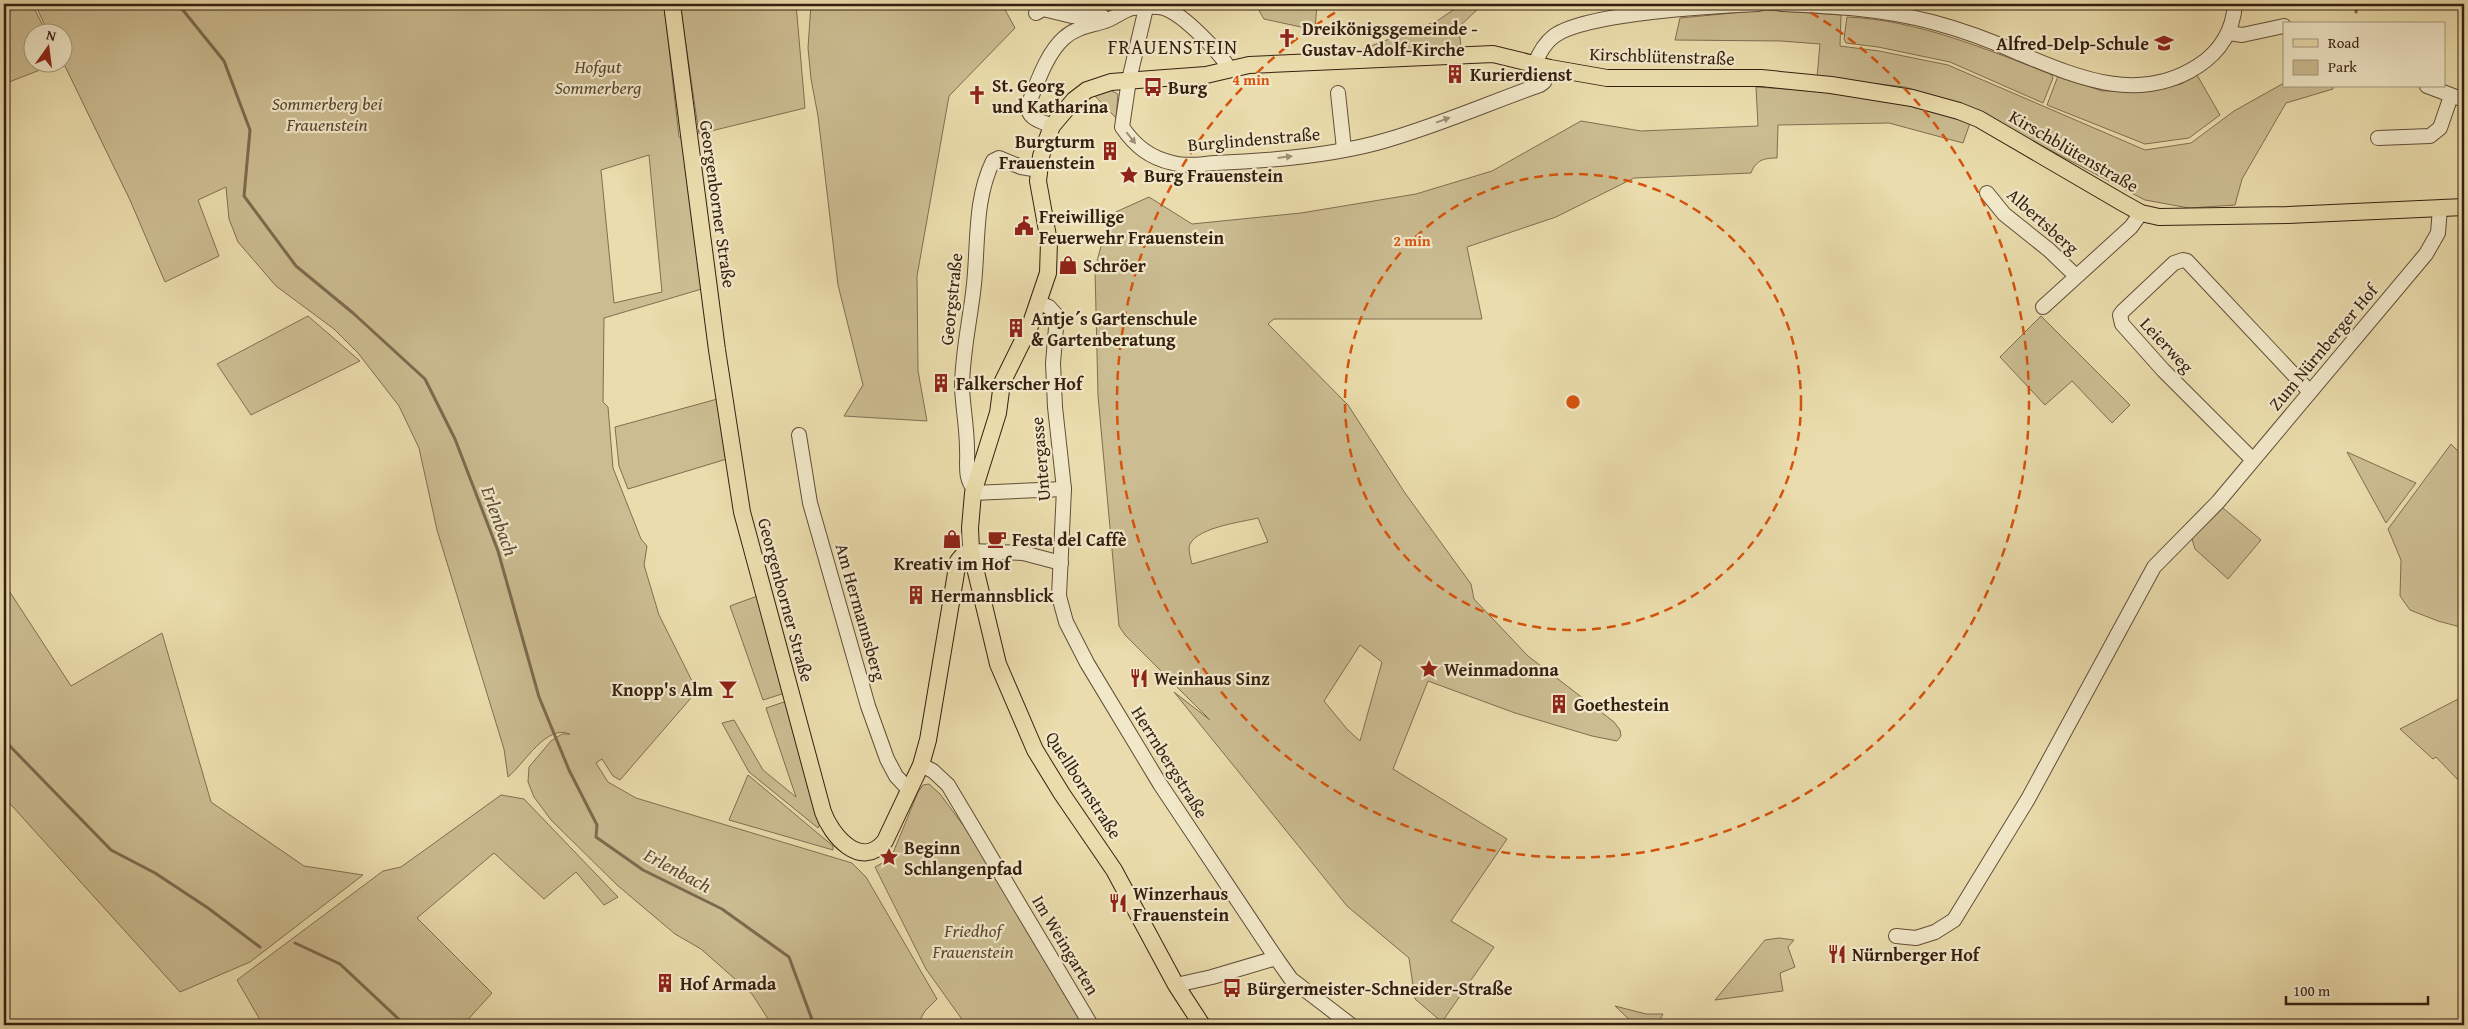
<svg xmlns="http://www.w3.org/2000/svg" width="2468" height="1029" font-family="'Gentium Book Plus',serif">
	<rect width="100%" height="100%" fill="#eadcac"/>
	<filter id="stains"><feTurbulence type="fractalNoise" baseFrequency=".004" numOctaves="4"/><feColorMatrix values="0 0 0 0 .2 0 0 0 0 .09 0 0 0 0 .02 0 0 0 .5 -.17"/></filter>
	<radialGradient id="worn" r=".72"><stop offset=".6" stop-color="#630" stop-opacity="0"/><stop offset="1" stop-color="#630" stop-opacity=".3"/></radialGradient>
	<!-- green -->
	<g fill="#cbbc91" stroke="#806e50" fill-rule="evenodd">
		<path d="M4 4H32L46 32H32V62L58 63 4 84Z"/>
		<path d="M35 4H664L679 137 686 142 705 288 604 318 603 402 608 407 613 468 641 539 647 546 644 565 659 615 697 691 620 780 613 776 602 759 596 763 608 782 636 798 852 863 866 877 937 999 925 1011 917 1025H772L752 994 701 949 675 934 617 885 551 820 534 797 528 782 529 767 551 741 562 734H570C546 724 525 763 508 777L504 749 437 530 419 448 399 406 358 353 334 329 276 286 238 242 229 219 226 187 198 200 219 256 165 282 130 200 63 62 62 32H48ZM649 155 662 292 614 303 601 170Z"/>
		<path d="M680 4H796L805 108 699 134Z"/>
		<path d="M811 4H1002L1015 28 949 96 917 276 918 371 927 421 844 416 863 385 838 285 818 116 811 79 808 48Z"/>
		<path d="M1255 4H1317L1315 30 1264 19Z"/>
		<path d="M1462 4H1483L1459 27 1461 48 1355 52 1437 21Z"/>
		<path d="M1765 10 1841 15 1840 46 1879 51 1948 65 2145 150 2191 143 2234 111 2284 83V86H2333V89L2286 103 2242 179 2235 205 2189 208 2145 200 1968 107 1905 87 1817 77 1820 44 1781 41 1675 40 1680 18Z"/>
		<path d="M1847 17C1918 20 1985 49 2051 74L2053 78 2043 103 1950 62 1878 47 1846 43 1844 39Z"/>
		<path d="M2197 75 2220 115 2189 138 2145 144 2047 105 2058 76 2102 91 2155 90 2181 84Z"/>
		<path d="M1756 87 1830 92 1912 104 1970 123 1963 143 1889 123 1778 125 1777 158C1764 158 1756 160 1751 173L1634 178 1556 217 1467 247 1482 319H1274L1268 324 1348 405 1405 493 1471 584 1474 599 1528 656 1614 722 1620 730 1621 736 1617 741 1592 736 1515 713 1428 681 1393 769 1507 839 1451 921 1494 947 1442 1022 1415 999 1409 958 1347 906 1174 692 1210 720 1125 635 1119 626 1098 396 1095 269 1109 215 1149 197 1192 224 1301 213 1416 194 1492 171 1581 121 1641 131 1758 126ZM1258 518 1268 542 1192 564C1191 560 1189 553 1189 548 1191 528 1242 522 1258 518ZM1360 645 1382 662 1360 741 1347 729 1324 701Z"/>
		<path d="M1110 90 1118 94 1116 118 1095 96Z"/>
		<path d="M308 316 360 361 251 415 217 364Z"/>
		<path d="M2041 316 2130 405 2112 423 2072 381 2045 405 2000 357Z"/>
		<path d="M721 398 730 458 628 489 619 466 615 427Z"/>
		<path d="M2451 444 2464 457V628L2438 621 2410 610 2400 596 2401 560 2388 529Z"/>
		<path d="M2347 452 2416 483 2386 523Z"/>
		<path d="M2223 508 2261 540 2228 579 2195 549 2192 539Z"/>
		<path d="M4 583 71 686 162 633 211 802 304 866 363 875 250 962 180 992 4 797Z"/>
		<path d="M760 595 785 693 763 700 730 606Z"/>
		<path d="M2464 696V781L2461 783 2436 757 2433 759 2400 729Z"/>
		<path d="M787 701 808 788 820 824 818 828 749 772 722 723 734 720 763 770 796 797 766 708Z"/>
		<path d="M748 775 833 846V850L729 820Z"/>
		<path d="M929 784 940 794 977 844 1087 1025H966L926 969 875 867 888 860 893 853 918 792 923 785Z"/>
		<path d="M501 795 524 799 618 897 604 905 576 872 544 899 494 853 417 918 492 993 463 1025H263L237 980 383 871 401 867Z"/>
		<path d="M1779 938 1794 940 1788 947 1795 967 1780 973 1783 991 1715 1000 1765 940Z"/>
		<path d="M1615 1006 1646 1014H1663L1657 1025H1635Z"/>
	</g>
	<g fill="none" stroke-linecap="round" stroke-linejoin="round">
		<!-- stream -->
		<g stroke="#7c6a4e" stroke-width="3">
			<path d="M178 4 224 61 250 130 244 196 296 266 353 313 425 379 455 439 498 551 539 697 569 770 597 825 596 837 643 870 722 909 789 957 814 1025"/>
			<path d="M2356 12 2357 4"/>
			<path d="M4 740 111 850 155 873 208 908 260 947"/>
			<path d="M295 943 340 964 405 1025"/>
		</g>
		<!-- minor casing -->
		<g stroke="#624e37" stroke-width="16">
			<g id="minor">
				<path d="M1782 4C1832 6 1883 9 1932 22 1963 30 1992 41 2021 54 2079 78 2139 104 2198 66 2221 51 2233 31 2235 4"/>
				<path d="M1146 8 1129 80 1122 127C1135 146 1150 158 1173 163 1187 167 1201 164 1215 163 1267 161 1337 155 1387 140 1439 125 1489 103 1540 85L1544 82 1550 68"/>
				<path d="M1036 13 1043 9 1072 16H1102"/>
				<path d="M2229 33 2242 35 2284 26"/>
				<path d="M1535 64C1539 53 1545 43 1554 36 1586 13 1715 6 1758 4"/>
				<path d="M2427 86 2464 100"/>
				<path d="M1338 93 1344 149"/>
				<path d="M1052 126C1041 121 1027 119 1028 105 1037 84 1046 54 1064 38 1076 27 1090 26 1105 21 1115 18 1123 10 1133 8 1142 7 1155 6 1164 8 1183 14 1220 52 1230 70"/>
				<path d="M2378 138 2430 136 2440 128 2451 96"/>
				<path d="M1987 193 2004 214 2049 250 2076 276"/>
				<path d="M1039 303 1049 307 1057 316 1053 363 1055 407 1064 489 1059 596 1066 622 1087 663 1160 784 1276 958 1291 979 1351 1025"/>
				<path d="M2043 307 2131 227 2141 213"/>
				<path d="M799 435 810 503 868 706 887 759 896 776 909 790"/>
				<path d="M2253 460 2163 370 2122 324 2120 315 2123 311 2174 263 2183 260 2187 261 2310 392"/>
				<path d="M974 489C964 477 968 464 967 449 967 429 963 408 962 388 962 356 969 325 973 293 979 249 973 202 993 161L999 158 1021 167 1039 170"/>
				<path d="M973 493 1064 489"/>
				<path d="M971 551 1023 553 1061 563"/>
				<path d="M921 765 933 771 948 785 1091 1025"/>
				<path d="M1896 936 1916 938 1935 932 1954 920 2028 799 2154 567 2218 502 2426 254 2438 233 2440 208"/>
				<path d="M1176 985 1212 977 1276 958"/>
			</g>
		</g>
		<!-- major casing -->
		<g stroke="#351f10" stroke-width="18">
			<g id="major">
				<path d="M672 4 717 350 742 512 823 812C831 835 861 871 885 841L921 765 928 740 958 561 963 555 971 551"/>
				<path d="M1202 1025 1176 985 1114 870 1062 794 1035 750 998 664 971 551 970 528 973 493 998 413 1002 383 1030 326 1048 273 1049 242 1038 181 1041 156 1052 126 1074 100 1087 90 1111 82 1206 75 1249 65 1493 54 1550 68 1607 78H1761L1831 85 1912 98 1959 111 1979 119 2123 203 2141 213 2159 217 2288 215 2464 207"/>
			</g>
		</g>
		<!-- minor -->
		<use href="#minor" stroke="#f1e8c9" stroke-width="14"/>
		<!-- major -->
		<use href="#major" stroke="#eadcac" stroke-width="16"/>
	</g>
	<!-- one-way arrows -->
	<defs><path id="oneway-solid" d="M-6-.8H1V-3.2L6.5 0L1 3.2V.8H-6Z" transform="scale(1.25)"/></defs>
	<g fill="#9c8e76">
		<use href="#oneway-solid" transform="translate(1443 120) rotate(-20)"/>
		<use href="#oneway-solid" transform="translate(1131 138) rotate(51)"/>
		<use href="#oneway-solid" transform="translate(1285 157) rotate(-7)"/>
	</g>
	<!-- distance rings -->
	<g fill="none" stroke="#d6530c" stroke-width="2.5" stroke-dasharray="9 6">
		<circle cx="1573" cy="402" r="228"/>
		<path d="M1798 5A456 456 0 1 1 1348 5"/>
	</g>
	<!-- icons -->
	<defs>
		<g id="church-bare" transform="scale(1.5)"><path d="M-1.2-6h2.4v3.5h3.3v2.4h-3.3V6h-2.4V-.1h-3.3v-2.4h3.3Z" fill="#8f2418" stroke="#f1e8c9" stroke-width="2.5" paint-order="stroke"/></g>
		<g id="school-bare" transform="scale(1.5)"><path d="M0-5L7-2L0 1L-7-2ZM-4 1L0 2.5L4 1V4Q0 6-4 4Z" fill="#8f2418" stroke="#f1e8c9" stroke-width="2.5" paint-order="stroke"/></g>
		<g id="building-bare" transform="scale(1.5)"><path d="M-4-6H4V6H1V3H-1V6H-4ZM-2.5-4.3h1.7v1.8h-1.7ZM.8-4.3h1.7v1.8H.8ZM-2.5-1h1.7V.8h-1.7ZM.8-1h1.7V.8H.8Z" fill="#8f2418" stroke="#f1e8c9" stroke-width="2.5" paint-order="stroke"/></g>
		<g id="bus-bare" transform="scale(1.5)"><path d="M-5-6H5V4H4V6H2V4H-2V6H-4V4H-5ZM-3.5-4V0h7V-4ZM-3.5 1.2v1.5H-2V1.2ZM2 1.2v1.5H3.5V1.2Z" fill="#8f2418" stroke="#f1e8c9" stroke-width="2.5" paint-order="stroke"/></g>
		<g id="sight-bare" transform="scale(1.5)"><path d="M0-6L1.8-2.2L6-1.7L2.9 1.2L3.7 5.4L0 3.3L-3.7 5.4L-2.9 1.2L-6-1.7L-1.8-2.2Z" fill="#8f2418" stroke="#f1e8c9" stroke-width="2.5" paint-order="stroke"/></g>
		<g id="civic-bare" transform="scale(1.5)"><path d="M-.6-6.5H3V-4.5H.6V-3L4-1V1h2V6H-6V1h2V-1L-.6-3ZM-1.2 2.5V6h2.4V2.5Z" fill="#8f2418" stroke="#f1e8c9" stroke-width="2.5" paint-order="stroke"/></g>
		<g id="shop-bare" transform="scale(1.5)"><path d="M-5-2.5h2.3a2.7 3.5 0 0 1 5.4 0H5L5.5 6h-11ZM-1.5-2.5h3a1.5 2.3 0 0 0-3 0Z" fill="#8f2418" stroke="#f1e8c9" stroke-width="2.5" paint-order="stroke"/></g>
		<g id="cafe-bare" transform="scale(1.5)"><path d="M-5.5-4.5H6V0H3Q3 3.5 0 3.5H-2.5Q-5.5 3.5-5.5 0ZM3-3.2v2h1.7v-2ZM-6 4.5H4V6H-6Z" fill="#8f2418" stroke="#f1e8c9" stroke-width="2.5" paint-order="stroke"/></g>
		<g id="restaurant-bare" transform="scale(1.5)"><path d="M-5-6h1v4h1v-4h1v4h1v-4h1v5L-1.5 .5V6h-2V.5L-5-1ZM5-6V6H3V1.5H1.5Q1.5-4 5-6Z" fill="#8f2418" stroke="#f1e8c9" stroke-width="2.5" paint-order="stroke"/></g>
		<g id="bar-bare" transform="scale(1.5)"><path d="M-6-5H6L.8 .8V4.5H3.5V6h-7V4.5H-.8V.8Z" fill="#8f2418" stroke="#f1e8c9" stroke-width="2.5" paint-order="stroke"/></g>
	</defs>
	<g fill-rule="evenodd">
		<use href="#church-bare" x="1287" y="38"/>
		<use href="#school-bare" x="2164" y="43"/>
		<use href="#building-bare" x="1455" y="74"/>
		<use href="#bus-bare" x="1153" y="87"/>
		<use href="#church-bare" x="977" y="95"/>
		<use href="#building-bare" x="1110" y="151"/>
		<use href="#sight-bare" x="1129" y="175"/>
		<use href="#civic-bare" x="1024" y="226"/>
		<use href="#shop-bare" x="1068" y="265"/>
		<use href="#building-bare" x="1016" y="328"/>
		<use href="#building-bare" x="941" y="383"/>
		<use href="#shop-bare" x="952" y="539"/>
		<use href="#cafe-bare" x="997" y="539"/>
		<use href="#building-bare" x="916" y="595"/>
		<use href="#sight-bare" x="1429" y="669"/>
		<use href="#restaurant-bare" x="1139" y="678"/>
		<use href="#bar-bare" x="728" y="689"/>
		<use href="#building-bare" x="1559" y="704"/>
		<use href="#sight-bare" x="889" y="857"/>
		<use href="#restaurant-bare" x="1118" y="903"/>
		<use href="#restaurant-bare" x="1837" y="954"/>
		<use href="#building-bare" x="665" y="983"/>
		<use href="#bus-bare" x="1232" y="988"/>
	</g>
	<g text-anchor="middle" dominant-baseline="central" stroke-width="4.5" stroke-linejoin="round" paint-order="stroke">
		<!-- poi labels -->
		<g font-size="18" font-weight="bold" fill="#351f10" stroke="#f1e8c9" text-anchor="start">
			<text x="1302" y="28">Dreikönigsgemeinde -<tspan x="1302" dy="21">Gustav-Adolf-Kirche</tspan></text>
			<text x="2149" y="43" text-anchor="end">Alfred-Delp-Schule</text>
			<text x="1470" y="74">Kurierdienst</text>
			<text x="992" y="85">St. Georg<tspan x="992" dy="21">und Katharina</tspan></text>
			<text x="1168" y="87">Burg</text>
			<text x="1095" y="141" text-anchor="end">Burgturm<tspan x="1095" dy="21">Frauenstein</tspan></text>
			<text x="1144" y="175">Burg Frauenstein</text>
			<text x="1039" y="216">Freiwillige<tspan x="1039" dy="21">Feuerwehr Frauenstein</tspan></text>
			<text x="1083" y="265">Schröer</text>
			<text x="1031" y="318">Antje´s Gartenschule<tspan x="1031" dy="21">&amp; Gartenberatung</tspan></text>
			<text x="956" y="383">Falkerscher Hof</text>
			<text x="1012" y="539">Festa del Caffè</text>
			<text x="952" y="563" text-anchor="middle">Kreativ im Hof</text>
			<text x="931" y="595">Hermannsblick</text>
			<text x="1444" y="669">Weinmadonna</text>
			<text x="1154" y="678">Weinhaus Sinz</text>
			<text x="713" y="689" text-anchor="end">Knopp's Alm</text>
			<text x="1574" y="704">Goethestein</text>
			<text x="904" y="847">Beginn<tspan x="904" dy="21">Schlangenpfad</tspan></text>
			<text x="1133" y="893">Winzerhaus<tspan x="1133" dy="21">Frauenstein</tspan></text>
			<text x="1852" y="954">Nürnberger Hof</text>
			<text x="680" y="983">Hof Armada</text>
			<text x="1247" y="988">Bürgermeister-Schneider-Straße</text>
		</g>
		<!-- street labels -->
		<g font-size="18" fill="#351f10" stroke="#f1e8c9">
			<text transform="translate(1662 56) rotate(2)">Kirschblütenstraße</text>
			<text transform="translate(1254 139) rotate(-5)">Burglindenstraße</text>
			<text transform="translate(2074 151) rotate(30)">Kirschblütenstraße</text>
			<text transform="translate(718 204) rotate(82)">Georgenborner Straße</text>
			<text transform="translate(2043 221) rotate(42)">Albertsberg</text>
			<text transform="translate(951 299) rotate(-84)">Georgstraße</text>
			<text transform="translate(2167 345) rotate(47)">Leierweg</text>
			<text transform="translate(2323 347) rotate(-50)">Zum Nürnberger Hof</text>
			<text transform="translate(1040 459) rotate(-95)">Untergasse</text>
			<text transform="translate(786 600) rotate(75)">Georgenborner Straße</text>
			<text transform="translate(861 612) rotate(74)">Am Hermannsberg</text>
			<text transform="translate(1170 762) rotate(58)">Herrnbergstraße</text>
			<text transform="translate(1084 785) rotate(57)">Quellbornstraße</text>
			<text transform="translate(1066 945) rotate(59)">Im Weingarten</text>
		</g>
		<!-- park labels -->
		<g font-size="18" font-style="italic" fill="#5a4630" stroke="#f1e8c9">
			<text x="598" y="66">Hofgut<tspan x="598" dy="21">Sommerberg</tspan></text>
			<text x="327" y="103">Sommerberg bei<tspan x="327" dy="21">Frauenstein</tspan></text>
			<text x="973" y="930">Friedhof<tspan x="973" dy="21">Frauenstein</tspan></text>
		</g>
		<!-- water labels -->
		<g font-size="19" font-style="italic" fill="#5f4b34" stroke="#f1e8c9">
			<text transform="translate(500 521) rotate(70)">Erlenbach</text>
			<text transform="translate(678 870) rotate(28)">Erlenbach</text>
		</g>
		<!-- quarter labels -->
		<g font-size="20" letter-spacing="1" fill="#351f10" stroke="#f1e8c9">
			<text x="1173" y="46">FRAUENSTEIN</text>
		</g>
	</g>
	<circle cx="1573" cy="402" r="8" fill="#d6530c" stroke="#f1e8c9" stroke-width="2.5"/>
	<g font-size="15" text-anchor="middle" font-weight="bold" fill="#d6530c" stroke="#f1e8c9" stroke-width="4.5" stroke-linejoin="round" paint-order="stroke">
		<text x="1251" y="85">4 min</text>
		<text x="1412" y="246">2 min</text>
	</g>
	<!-- margin -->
	<rect width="2468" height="1029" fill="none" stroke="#eadcac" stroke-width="20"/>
	<rect x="5" y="5" width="2458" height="1019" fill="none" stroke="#351f10" stroke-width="2.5"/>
	<rect x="10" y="10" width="2448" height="1009" fill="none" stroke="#351f10"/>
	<!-- legend -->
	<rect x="2283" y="22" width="162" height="65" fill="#f1e8c9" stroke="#a6987f"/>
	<rect x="2293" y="39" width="25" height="8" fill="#eadcac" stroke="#a6987f"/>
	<text x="2328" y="48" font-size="15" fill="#351f10">Road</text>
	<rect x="2293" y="60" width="25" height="15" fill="#cbbc91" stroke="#a6987f"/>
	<text x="2328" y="72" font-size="15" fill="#351f10">Park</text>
	<!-- north arrow -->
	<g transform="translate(48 48) rotate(14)"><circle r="24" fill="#f1e8c9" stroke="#a6987f"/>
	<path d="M0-4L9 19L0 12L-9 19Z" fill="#8f2418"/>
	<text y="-8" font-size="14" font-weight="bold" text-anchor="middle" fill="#351f10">N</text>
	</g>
	<!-- scale -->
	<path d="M2286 996v8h142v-8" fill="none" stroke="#351f10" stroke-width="2.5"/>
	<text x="2293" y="996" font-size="15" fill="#351f10" stroke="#f1e8c9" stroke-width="4" paint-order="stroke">100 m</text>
	<rect width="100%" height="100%" filter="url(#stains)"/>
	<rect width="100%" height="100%" fill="url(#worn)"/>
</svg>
